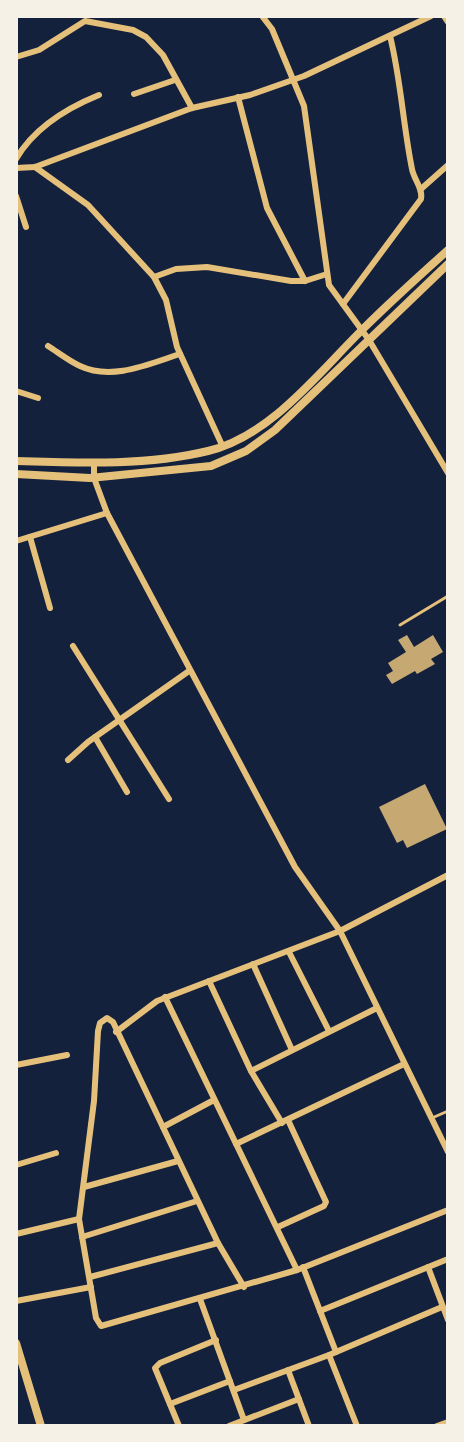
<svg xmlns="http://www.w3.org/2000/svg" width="464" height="1442" font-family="Rubik,sans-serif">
	<rect width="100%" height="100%" fill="#14213d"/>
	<!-- building -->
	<g fill="#c6a872">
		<path d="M407 635 414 647 433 635 443 652 431 659 435 664 417 674 415 671 392 684 386 675 393 671 388 663 406 652 398 640Z"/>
		<path d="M425 784 447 829 407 848 403 840 397 843 379 807Z"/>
	</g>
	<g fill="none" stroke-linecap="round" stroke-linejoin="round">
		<!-- service -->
		<g stroke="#e5c07b" stroke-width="3">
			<path d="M400 625 448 596"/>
			<path d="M432 1118 448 1111"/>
		</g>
		<!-- minor -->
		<g stroke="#e5c07b" stroke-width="6">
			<path d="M262 16 272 29 304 106 329 285 369 340 448 473"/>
			<path d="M444 16 448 22"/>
			<path d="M16 57 39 50 85 21 133 30 146 37 163 55 192 108"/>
			<path d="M134 94 175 80"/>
			<path d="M238 97 267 208 305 281"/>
			<path d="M16 159C34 128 67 108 99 95"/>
			<path d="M35 167 88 205 154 277 166 300 177 347 222 445"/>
			<path d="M16 168 35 167 192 108 250 95 304 76 431 16"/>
			<path d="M421 189 448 165"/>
			<path d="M16 196 26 227"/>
			<path d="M154 277 176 269 207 267 291 281H305L327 274"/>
			<path d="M343 304 421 199C423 188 414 180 412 169 403 125 401 80 390 36"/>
			<path d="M48 346C59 353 69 361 80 366 112 381 149 364 180 354"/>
			<path d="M16 391 38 398"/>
			<path d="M94 464V478L107 513 295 867 340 931 448 1152"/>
			<path d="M30 537 50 608"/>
			<path d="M16 541 107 513"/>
			<path d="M73 646 169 799"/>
			<path d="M95 737 127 792"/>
			<path d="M68 760 88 742 189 671"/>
			<path d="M289 952 329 1031"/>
			<path d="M253 964 292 1050"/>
			<path d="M209 981 251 1071 282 1123"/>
			<path d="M165 997 297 1270"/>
			<path d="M116 1032 157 1001 340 931 448 875"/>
			<path d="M16 1065 67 1055"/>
			<path d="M251 1071 377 1008"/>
			<path d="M163 1127 214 1100"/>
			<path d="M236 1144 404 1064"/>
			<path d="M16 1165 56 1153"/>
			<path d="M84 1187 178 1161"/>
			<path d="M278 1227 324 1206 326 1202 288 1120"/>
			<path d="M16 1234 79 1219"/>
			<path d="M82 1237 197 1201"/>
			<path d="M303 1267 336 1352"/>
			<path d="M428 1267 448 1320"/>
			<path d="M90 1277 218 1243"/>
			<path d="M244 1287 218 1243 113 1022 107 1018 100 1023 98 1031 94 1101 79 1219 96 1318 101 1326 297 1270 448 1210"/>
			<path d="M200 1299 244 1420"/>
			<path d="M16 1301 91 1287"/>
			<path d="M320 1311 448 1259"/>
			<path d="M329 1355 357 1426"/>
			<path d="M288 1370 309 1426"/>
			<path d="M234 1390 329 1355 442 1307"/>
			<path d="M170 1404 230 1381"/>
			<path d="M179 1426 155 1368 160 1363 216 1340"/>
			<path d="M229 1426 299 1399"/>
			<path d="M437 1426 448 1422"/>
		</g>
		<!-- tertiary -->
		<g stroke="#e5c07b" stroke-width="8">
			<path d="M16 461C79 463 146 466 208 451 271 436 319 372 364 328 391 301 419 276 448 250"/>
			<path d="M16 474 90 478 211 466 246 451 275 430 448 264"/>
			<path d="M16 1343 41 1426"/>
		</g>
	</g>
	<!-- border -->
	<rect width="464" height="1442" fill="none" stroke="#f6f1e7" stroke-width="36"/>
</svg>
